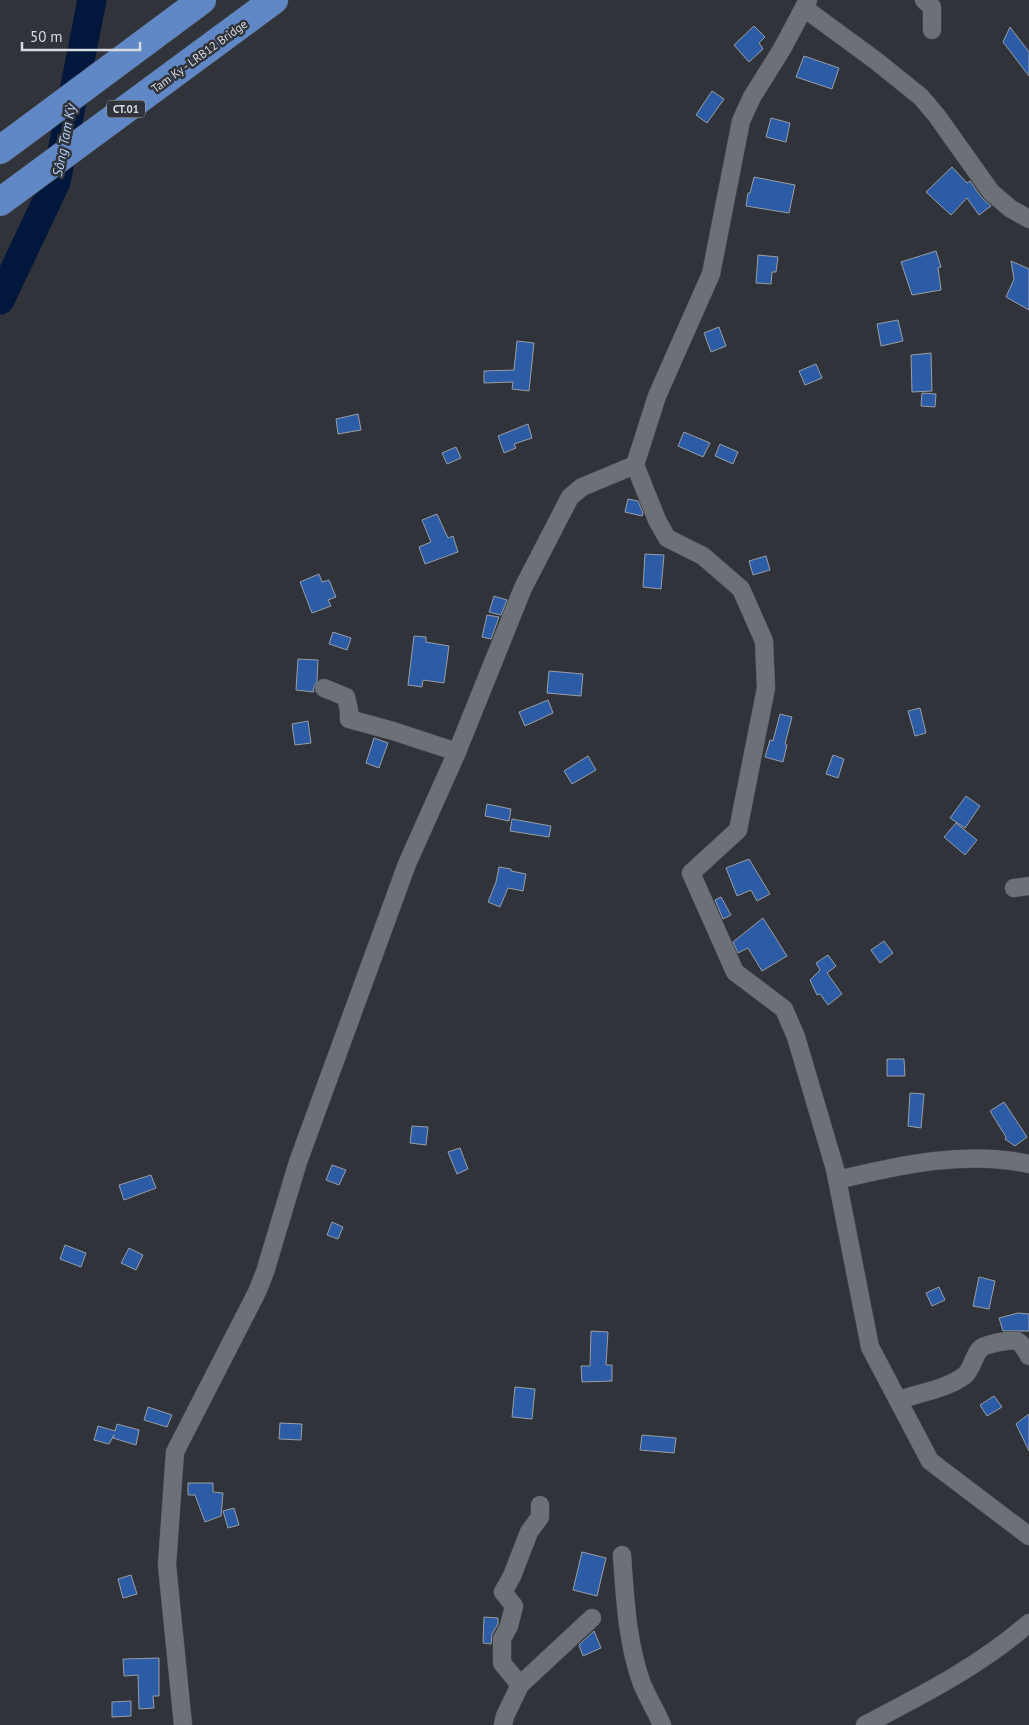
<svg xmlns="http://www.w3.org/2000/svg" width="1029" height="1725" font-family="'PT Sans',sans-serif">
	<rect width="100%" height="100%" fill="#30343a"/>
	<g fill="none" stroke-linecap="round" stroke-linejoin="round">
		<!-- river -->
		<path stroke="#01173c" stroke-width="29" d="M0 300 56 182 92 0"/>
	</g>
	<!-- building -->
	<g fill="#2c5ca6" stroke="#999ea6">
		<path d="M754 26 765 37 759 43 763 49 749 62 734 45Z"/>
		<path d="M1010 27 1029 52V76L1003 42Z"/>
		<path d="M804 56 839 68 832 89 796 77Z"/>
		<path d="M712 91 724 99 707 123 696 115Z"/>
		<path d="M771 118 790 123 786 142 766 137Z"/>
		<path d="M952 167 967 183 970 181 982 198 991 206 979 215 967 198 951 215 926 192Z"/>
		<path d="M754 177 795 185 789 213 746 206 748 193H750Z"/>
		<path d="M936 251 941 267 938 268 941 290 912 295 901 262Z"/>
		<path d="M758 255 778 257 776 272H772L771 284 756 283Z"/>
		<path d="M1011 261 1029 269V310L1006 297 1014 279Z"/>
		<path d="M898 320 903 341 881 346 877 324Z"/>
		<path d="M719 327 726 346 711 352 704 333Z"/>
		<path d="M517 341 534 343 529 391 512 389 513 382 484 383V371L514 370Z"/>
		<path d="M931 353 932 391 912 392 911 355Z"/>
		<path d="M816 364 822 378 805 385 799 371Z"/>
		<path d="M922 393 936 394 935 407 921 406Z"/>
		<path d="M358 414 361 430 338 434 336 419Z"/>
		<path d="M528 424 532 438 514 444 516 448 504 453 498 436Z"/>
		<path d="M684 432 710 443 703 457 678 446Z"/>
		<path d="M720 444 738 452 733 464 715 456Z"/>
		<path d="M456 447 461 458 447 464 442 453Z"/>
		<path d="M628 499 638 501 643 513 642 516 625 512Z"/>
		<path d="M437 514 448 538 453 536 458 552 425 564 419 547 431 542 422 520Z"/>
		<path d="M645 554 664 555 661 589 643 587Z"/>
		<path d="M766 556 770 570 753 575 749 561Z"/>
		<path d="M319 574 322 582 329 580 336 597 328 600 331 606 312 613 300 582Z"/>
		<path d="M494 596 507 600 501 615 489 612Z"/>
		<path d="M487 615 499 617 491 639 482 637Z"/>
		<path d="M333 632 351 638 347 650 329 644Z"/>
		<path d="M414 636 426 637V642L449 646 444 683 423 680 422 687 408 685Z"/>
		<path d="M298 659 318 660 317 681 313 689 314 692 296 690Z"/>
		<path d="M549 671 583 674 581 696 547 693Z"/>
		<path d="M548 700 553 713 525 726 519 712Z"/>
		<path d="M920 708 926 733 915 736 908 711Z"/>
		<path d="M780 714 792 717 785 744 787 745 783 762 765 757 770 740 773 741Z"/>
		<path d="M308 721 311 743 295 745 292 724Z"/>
		<path d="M374 738 388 743 379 768 366 763Z"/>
		<path d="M833 755 844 759 838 778 826 774Z"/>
		<path d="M588 756 596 770 572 784 564 771Z"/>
		<path d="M966 796 980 806 965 828 950 818Z"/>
		<path d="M487 804 511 809 509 821 485 816Z"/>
		<path d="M512 819 551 826 549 837 510 831Z"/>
		<path d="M956 823 977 840 965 855 944 837Z"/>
		<path d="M749 859 770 894 757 901 751 890 737 896 726 868Z"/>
		<path d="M499 867 511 869V871L526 874 523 891 508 888 500 907 488 902 496 882Z"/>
		<path d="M721 897 731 915 723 919 715 900Z"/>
		<path d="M763 918 787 956 762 971 748 948 738 953 733 942Z"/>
		<path d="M884 941 893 953 880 963 871 950Z"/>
		<path d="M828 955 836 966 827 973 842 994 828 1005 820 994 817 995 810 980 820 970 816 963Z"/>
		<path d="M887 1059H904L905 1076H887Z"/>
		<path d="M910 1093 924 1094 921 1128 908 1126Z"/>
		<path d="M1004 1102 1027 1137 1015 1146 1005 1139 1006 1137 990 1111Z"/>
		<path d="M412 1126 428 1127 426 1145 410 1143Z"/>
		<path d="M460 1148 468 1169 457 1174 448 1152Z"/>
		<path d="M332 1165 346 1170 339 1185 326 1180Z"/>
		<path d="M151 1175 156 1188 124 1200 119 1185Z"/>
		<path d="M332 1222 343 1227 338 1239 327 1235Z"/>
		<path d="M65 1245 86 1253 81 1267 60 1259Z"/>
		<path d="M129 1248 143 1255 136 1270 121 1263Z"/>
		<path d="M979 1277 995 1281 989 1309 973 1306Z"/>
		<path d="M939 1287 945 1300 932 1306 926 1293Z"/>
		<path d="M1018 1313 1029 1314V1331H1003L999 1318Z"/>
		<path d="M591 1331 608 1332 606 1365H612V1381L582 1382 581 1366H590Z"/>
		<path d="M515 1387 535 1389 532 1419 512 1417Z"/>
		<path d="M994 1396 1002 1407 987 1416 980 1405Z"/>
		<path d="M148 1407 172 1415 167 1427 144 1420Z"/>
		<path d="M1029 1414V1451L1016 1424Z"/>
		<path d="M280 1423 302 1424 301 1440 279 1439Z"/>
		<path d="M117 1424 139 1430 136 1445 113 1438 114 1435 109 1444 94 1440 98 1426 115 1431Z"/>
		<path d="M642 1435 676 1438 674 1453 640 1450Z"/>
		<path d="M188 1483H213V1492L223 1493 221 1516 205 1522 195 1495H188Z"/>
		<path d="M234 1508 239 1525 228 1528 223 1511Z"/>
		<path d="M582 1552 606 1558 597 1596 573 1590Z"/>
		<path d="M131 1575 137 1594 123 1598 118 1579Z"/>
		<path d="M484 1617 498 1618V1624L492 1634 491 1644 483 1643Z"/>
		<path d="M594 1631 601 1648 583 1656 579 1645Z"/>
		<path d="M159 1658V1696H153L154 1708 139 1709 138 1675 124 1676 123 1659Z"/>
		<path d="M131 1701V1716L112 1717V1702Z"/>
	</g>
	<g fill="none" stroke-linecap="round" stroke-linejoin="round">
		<!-- minor casing -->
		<g stroke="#4e5156" stroke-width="19">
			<g id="minor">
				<path d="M808 0 782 49 752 97 741 121 711 274 657 396 635 465 657 520 667 538 703 556 741 589 764 641 766 688 738 830 691 873 735 972 784 1009 796 1037 835 1169 870 1347 930 1461 1029 1536"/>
				<path d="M924 0 932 7V30"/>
				<path d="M804 8 875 60 921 97 937 116 991 192 1011 209 1029 219"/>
				<path d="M324 688 346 697 349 710V719L393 731 457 752"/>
				<path d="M1014 888 1029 886"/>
				<path d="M837 1180C900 1165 965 1150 1029 1164"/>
				<path d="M899 1400C919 1393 946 1389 964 1376 972 1370 973 1357 980 1349 985 1344 1010 1339 1017 1341 1023 1344 1026 1351 1029 1356"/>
				<path d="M622 1555C625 1598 627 1643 642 1684 648 1698 656 1711 662 1725"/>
				<path d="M520 1685 502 1663V1639L509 1626 514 1606 503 1592 512 1576 529 1532 540 1517V1505"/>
				<path d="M183 1725 167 1565 175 1452 257 1292 265 1272 298 1162 407 864 457 752 523 588 570 497 582 487 635 465"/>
				<path d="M503 1725 505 1716 520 1685 592 1618"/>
				<path d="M865 1725C922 1695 980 1666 1029 1623"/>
			</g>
		</g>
		<!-- motorway casing -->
		<g stroke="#4e5156" stroke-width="29">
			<g id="motorway">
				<path d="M0 150 202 0"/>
				<path d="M0 202 274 0"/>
			</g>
		</g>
		<!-- minor -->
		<use href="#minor" stroke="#6c7077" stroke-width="18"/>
		<!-- motorway -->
		<use href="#motorway" stroke="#6088c6" stroke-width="28"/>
	</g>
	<g text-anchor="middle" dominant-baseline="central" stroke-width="5" stroke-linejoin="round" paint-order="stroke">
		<!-- shield labels -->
		<rect fill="#30343a" stroke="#a6a9ae" stroke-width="1" x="107" y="100.5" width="38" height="17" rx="4"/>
		<g font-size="11" font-weight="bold" fill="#d8dbdf">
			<text x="126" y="109">CT.01</text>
		</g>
		<!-- street labels -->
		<g font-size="12" fill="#d8dbdf" stroke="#30343a">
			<text transform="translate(199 56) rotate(-36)">Tam Ky - LRB12 Bridge</text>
		</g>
		<!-- water labels -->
		<g font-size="14" font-style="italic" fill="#b5cff8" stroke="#30343a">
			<text transform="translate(64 140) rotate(-79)">Sông Tam Kỳ</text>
		</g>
	</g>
	<!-- scale -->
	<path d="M22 42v8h118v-8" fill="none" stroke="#d8dbdf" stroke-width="2.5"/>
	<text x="30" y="42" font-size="15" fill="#d8dbdf" stroke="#30343a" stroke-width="4" paint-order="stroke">50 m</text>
</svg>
